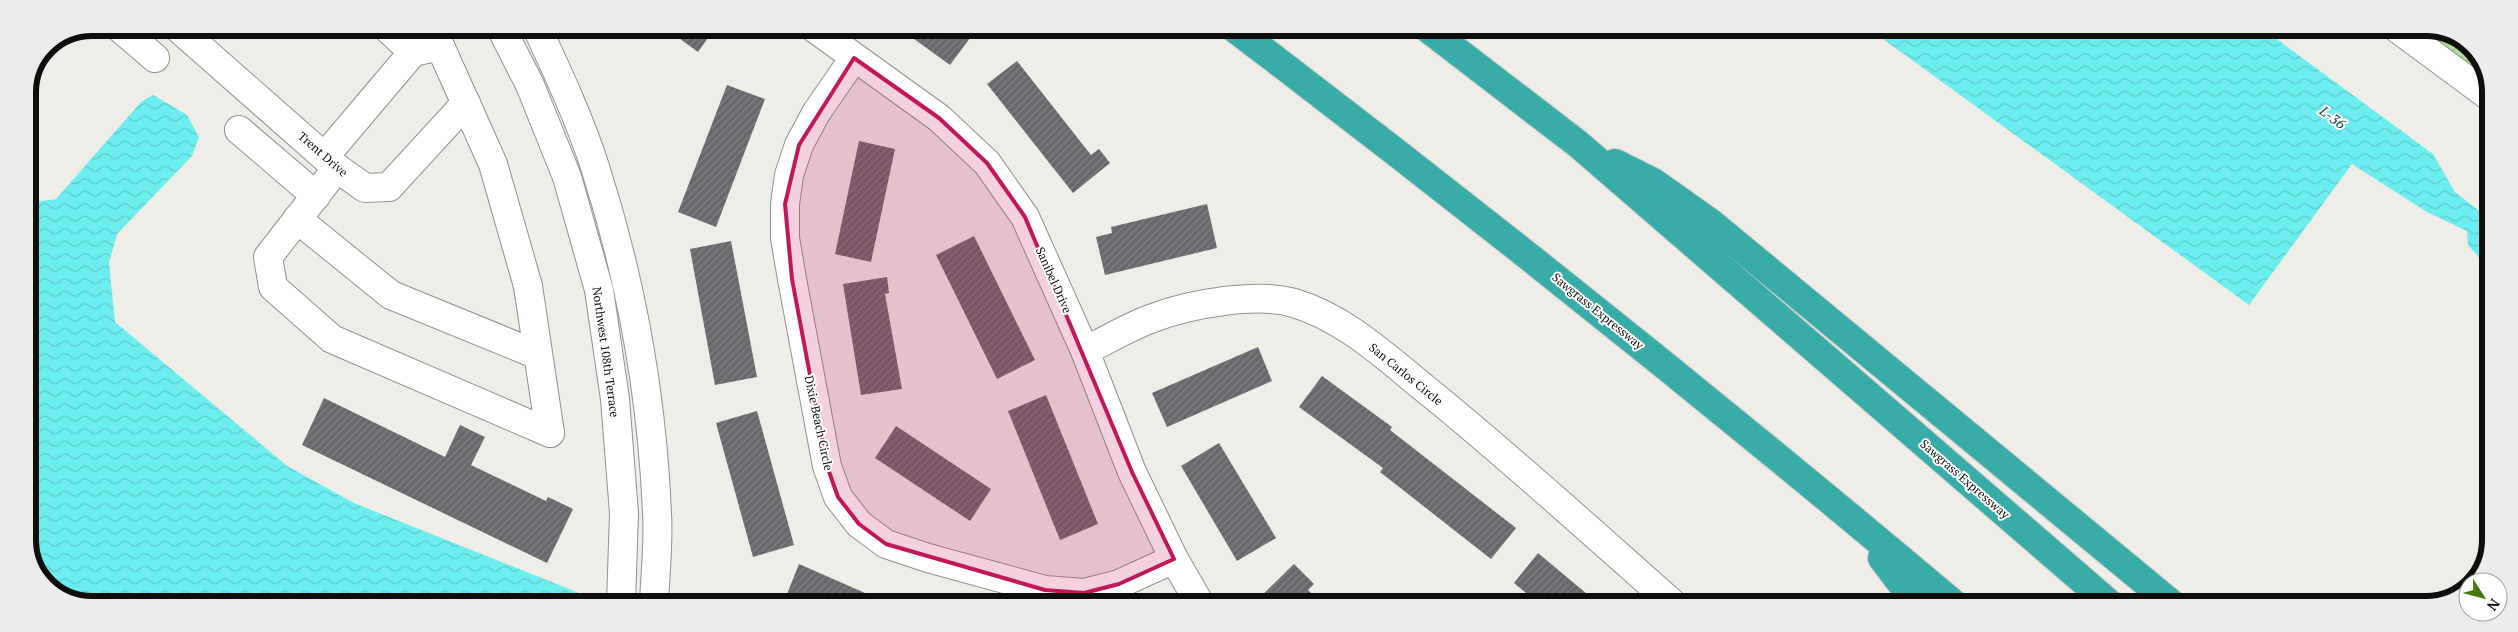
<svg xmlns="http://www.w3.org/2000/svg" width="2518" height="632" font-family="'PT Serif',serif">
	<defs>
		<pattern id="park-crowns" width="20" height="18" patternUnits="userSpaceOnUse" patternTransform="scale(1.25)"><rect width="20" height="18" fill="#aae09b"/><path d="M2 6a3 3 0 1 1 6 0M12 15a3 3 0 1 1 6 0" fill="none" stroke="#91bf84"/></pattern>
		<pattern id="water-waves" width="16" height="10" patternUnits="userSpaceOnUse" patternTransform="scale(1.25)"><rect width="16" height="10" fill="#6cedf0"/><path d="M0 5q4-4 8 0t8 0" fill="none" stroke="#5ccacd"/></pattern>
		<pattern id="building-hatch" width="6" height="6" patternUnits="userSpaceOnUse" patternTransform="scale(1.25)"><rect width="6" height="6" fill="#68676b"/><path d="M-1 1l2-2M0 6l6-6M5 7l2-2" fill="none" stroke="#807f82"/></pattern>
	</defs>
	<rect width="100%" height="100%" fill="#eeede8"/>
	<!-- park -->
	<path fill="url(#park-crowns)" d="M2398 29H2439L2474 49 2490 88Z"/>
	<!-- water -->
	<g fill="url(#water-waves)">
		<path d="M1868 28 2263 29 2433 154 2455 192 2482 213 2490 209V270L2468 245 2467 231 2427 212 2352 164 2249 305Z"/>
		<path d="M153 95 187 115 199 137 192 156 117 234 109 263 115 322 287 466 354 503 594 599 593 603H79C47 585 43 582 28 548V203L56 199 141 102Z"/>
	</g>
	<!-- building -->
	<g fill="url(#building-hatch)">
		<path d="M665 28H715L698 52Z"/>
		<path d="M899 28H964L973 34 950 65Z"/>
		<path d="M1017 61 1091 155 1099 149 1110 163 1073 193 987 84Z"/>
		<path d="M727 85 765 99 716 227 678 212Z"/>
		<path d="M859 141 895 149 871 262 835 254Z"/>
		<path d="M1207 204 1217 248 1105 275 1096 237 1112 233 1111 227Z"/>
		<path d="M974 236 1035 360 997 379 936 255Z"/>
		<path d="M731 241 757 377 715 385 690 249Z"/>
		<path d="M887 277 889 293 885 294 902 389 861 395 843 284Z"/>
		<path d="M1258 347 1272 381 1167 427 1152 393Z"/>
		<path d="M1322 376 1392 427 1390 430 1516 528 1491 559 1380 472 1383 468 1299 407Z"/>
		<path d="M1046 395 1098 524 1060 540 1008 411Z"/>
		<path d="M324 398 445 457 460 425 485 437 471 465 546 501 548 497 573 509 547 563 302 445Z"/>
		<path d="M757 411 794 545 753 557 716 423Z"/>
		<path d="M896 426 991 489 970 521 875 458Z"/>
		<path d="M1219 443 1276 538 1237 561 1181 466Z"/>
		<path d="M1538 553 1599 604H1539L1514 583Z"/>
		<path d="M799 564 890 604H796L785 599Z"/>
		<path d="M1294 564 1314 584 1308 590 1322 604H1253Z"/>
	</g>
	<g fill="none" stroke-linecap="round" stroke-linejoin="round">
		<!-- minor casing -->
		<g stroke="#92918d" stroke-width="30">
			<g id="minor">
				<path d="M120 28 155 58"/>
				<path d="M178 28 337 168 365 188 389 187 466 103"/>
				<path d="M387 28 413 52"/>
				<path d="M429 28 440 46 493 164 528 286 550 433"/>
				<path d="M501 28 530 85 567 177 599 290 615 399 624 513 621 603"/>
				<path d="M537 28C558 73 580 120 595 167 631 279 652 395 657 513 659 543 655 574 654 604"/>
				<path d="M814 28 939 118 987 163 1025 217 1085 351 1132 472 1174 559 1200 604"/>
				<path d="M2398 29 2490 97"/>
				<path d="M854 58 816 113 799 145 789 175 785 204V238L792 279 827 466 838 497 859 524 886 544 928 558 1045 590 1084 593 1119 584 1174 559"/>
				<path d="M239 130 316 196"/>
				<path d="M325 156 413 52 440 46"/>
				<path d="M337 168 268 257 273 287 332 339 550 433"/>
				<path d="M297 219 391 295 538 355"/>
				<path d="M1085 351C1107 340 1130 326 1153 318 1189 304 1257 292 1294 303 1348 319 1391 362 1434 396 1516 463 1594 534 1673 604"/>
			</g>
		</g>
		<!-- highway casing -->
		<g stroke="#cacaca" stroke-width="30">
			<g id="highway">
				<path d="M1234 28C1479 214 1719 406 1954 604"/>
				<path d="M1427 28 1578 144 2110 604"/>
				<path d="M1615 163 1653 182 1711 223 2172 604"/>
				<path d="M1882 558 1917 604"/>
			</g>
		</g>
		<!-- minor -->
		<use href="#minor" stroke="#fff" stroke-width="28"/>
		<!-- highway -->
		<use href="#highway" stroke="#37aca9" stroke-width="28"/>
	</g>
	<!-- marked area -->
	<path fill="#c2185b" fill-opacity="0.2" stroke="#c2185b" stroke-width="4" stroke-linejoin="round" d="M854 58 939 118 987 163 1025 217 1132 472 1174 559 1119 584 1084 593 1045 590 886 544 859 524 838 497 827 466 792 279 785 204 799 145Z"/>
	<g text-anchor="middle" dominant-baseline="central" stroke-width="4" stroke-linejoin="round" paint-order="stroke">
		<!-- street labels -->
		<g font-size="12" fill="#0e0e0c" stroke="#fff">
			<text transform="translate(323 154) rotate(41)">Trent Drive</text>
			<text transform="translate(1054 280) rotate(66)">Sanibel Drive</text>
			<text transform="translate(1598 311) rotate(39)">Sawgrass Expressway</text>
			<text transform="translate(606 352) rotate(82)">Northwest 108th Terrace</text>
			<text transform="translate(1406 374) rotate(39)">San Carlos Circle</text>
			<text transform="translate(819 423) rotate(78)">Dixie Beach Circle</text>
			<text transform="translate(1965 479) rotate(41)">Sawgrass Expressway</text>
		</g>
		<!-- water labels -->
		<g font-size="14" font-style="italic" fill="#003f40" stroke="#fff">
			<text transform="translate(2333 117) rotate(37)">L-36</text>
		</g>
	</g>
	<!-- crop -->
	<path d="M0 0H2518V632H0ZM92 36H2426A56 56 0 0 1 2482 92V540A56 56 0 0 1 2426 596H92A56 56 0 0 1 36 540V92A56 56 0 0 1 92 36Z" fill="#ececec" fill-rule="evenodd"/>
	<path fill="none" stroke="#0e0e0c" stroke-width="6" d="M92 36H2426A56 56 0 0 1 2482 92V540A56 56 0 0 1 2426 596H92A56 56 0 0 1 36 540V92A56 56 0 0 1 92 36Z"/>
	<!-- north arrow -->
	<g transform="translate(2483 597) rotate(126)"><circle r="24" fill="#ffffff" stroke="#9f9f9e"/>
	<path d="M0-4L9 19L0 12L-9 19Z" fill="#457908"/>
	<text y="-8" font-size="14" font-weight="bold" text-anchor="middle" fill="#0e0e0c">N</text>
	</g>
</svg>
